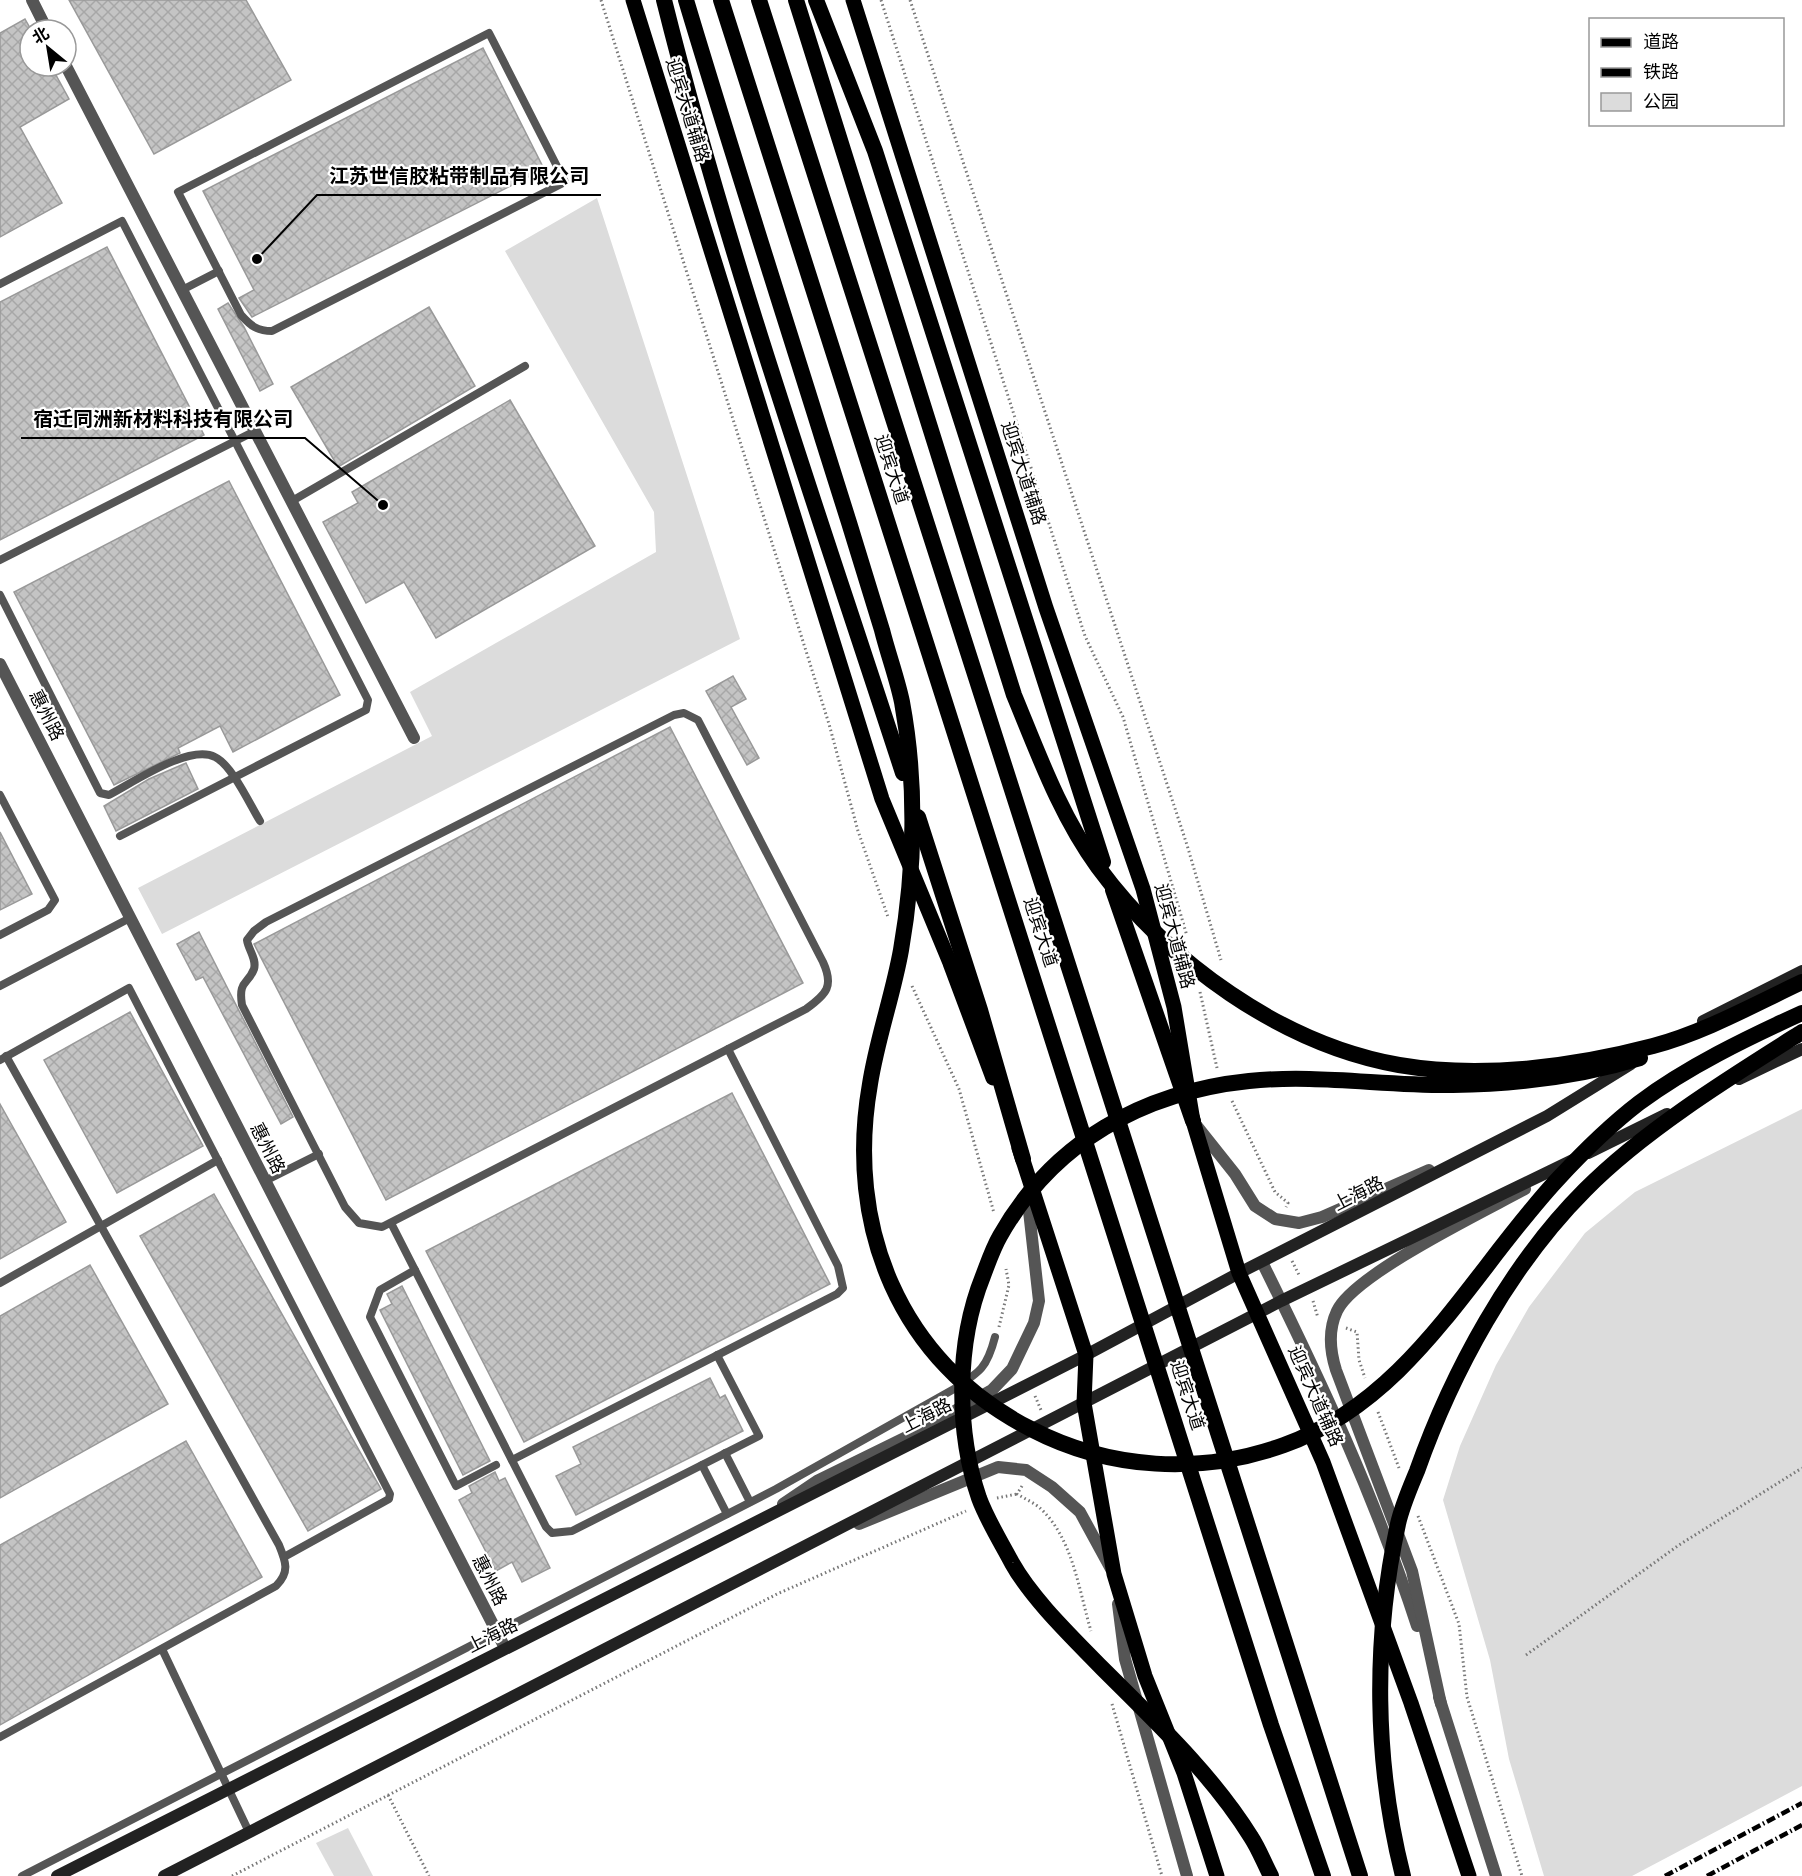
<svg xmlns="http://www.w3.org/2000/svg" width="1802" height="1876" font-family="Inter,'Noto Sans SC',sans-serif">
	<defs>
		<pattern id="building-cross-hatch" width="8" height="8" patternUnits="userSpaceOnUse" patternTransform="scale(1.5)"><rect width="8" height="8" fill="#c4c4c4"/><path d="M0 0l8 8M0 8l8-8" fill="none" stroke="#a7a7a7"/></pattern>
	</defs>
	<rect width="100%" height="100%" fill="#fff"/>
	<!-- green -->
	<g fill="#dcdcdc">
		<path d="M597 198 740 639 162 934 138 888 432 736 410 692 656 552 654 512 505 251Z"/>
		<path d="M1802 1109V1786L1632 1876H1544L1509 1759 1490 1660 1443 1500 1460 1446 1496 1365 1529 1307 1585 1233 1635 1192Z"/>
		<path d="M348 1828 373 1876H334L316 1843Z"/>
	</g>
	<!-- building -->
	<g fill="url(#building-cross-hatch)" stroke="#999" stroke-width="1.5">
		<path d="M69 0H246L291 80 154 154Z"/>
		<path d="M25 19 30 28V66H51L69 99 20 127 62 203 0 237V33Z"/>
		<path d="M483 48 544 169 252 317 239 298 254 290 203 191Z"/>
		<path d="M107 247 204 435 0 540V302Z"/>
		<path d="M228 303 244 327 273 384 260 391 218 309Z"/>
		<path d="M429 307 475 386 338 467 291 387Z"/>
		<path d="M510 400 595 546 436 638 404 582 366 603 323 522 358 503 352 492Z"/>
		<path d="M229 481 340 695 233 752 220 726 178 748 180 753 114 785 14 592Z"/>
		<path d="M733 676 746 699 731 707 759 758 747 765 706 691Z"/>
		<path d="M670 727 803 983 386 1200 254 944Z"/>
		<path d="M186 763 198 789 116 831 104 806 149 779Z"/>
		<path d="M0 832 32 894 0 910Z"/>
		<path d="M199 932 293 1117 281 1124 203 977 196 980 177 944Z"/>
		<path d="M130 1012 203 1146 117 1193 44 1060Z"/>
		<path d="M732 1093 830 1284 524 1442 426 1251Z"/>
		<path d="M0 1104 66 1222 0 1259Z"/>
		<path d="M214 1194 381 1489 308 1531 140 1236Z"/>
		<path d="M90 1265 168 1404 0 1498V1316Z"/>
		<path d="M402 1286 490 1461 463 1475 380 1310 392 1304 387 1294Z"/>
		<path d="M710 1378 720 1398 725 1395 743 1431 576 1515 556 1476 581 1464 573 1447Z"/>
		<path d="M186 1441 262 1577 0 1725V1545Z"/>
		<path d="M495 1472 499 1481 505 1478 550 1568 522 1582 512 1562 496 1571 459 1500 472 1493 469 1486Z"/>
	</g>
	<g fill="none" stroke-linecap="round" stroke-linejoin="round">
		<!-- path -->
		<g stroke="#777" stroke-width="3" stroke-dasharray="1.5 3" stroke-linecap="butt">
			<path d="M601 0 829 724 858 831 888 917"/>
			<path d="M881 0 1085 636 1123 717 1187 936"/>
			<path d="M910 0 1187 845 1221 960"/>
			<path d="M912 986 959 1089 994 1213"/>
			<path d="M1200 992 1217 1068"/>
			<path d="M1232 1101 1275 1192 1288 1203 1286 1207"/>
			<path d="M1292 1261 1300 1277"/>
			<path d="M1313 1301 1318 1318"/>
			<path d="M999 1327 1009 1285 1006 1269"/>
			<path d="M1346 1328 1357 1332 1359 1360 1365 1378"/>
			<path d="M1035 1396 1041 1410"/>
			<path d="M1378 1412 1399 1468"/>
			<path d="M1022 1486 1017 1494C1025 1499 1035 1503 1041 1509 1073 1539 1079 1591 1091 1631"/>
			<path d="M997 1498 1017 1494"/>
			<path d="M1418 1516 1459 1624 1467 1697 1522 1876"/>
			<path d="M1526 1655 1679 1545 1802 1468"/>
			<path d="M1112 1704 1162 1876"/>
			<path d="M388 1795 429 1876"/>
			<path d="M232 1876 777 1594 966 1511"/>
		</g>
		<!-- service -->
		<g stroke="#555" stroke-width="8">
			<path d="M489 33 565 182 272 331C257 331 251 326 241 315L178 192Z"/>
			<path d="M0 284 122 221 368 700 366 710 120 836"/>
			<path d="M182 290 219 271"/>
			<path d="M292 501 525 366"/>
			<path d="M0 560 255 431"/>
			<path d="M0 595 100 793 109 795C134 782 189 744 215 757 232 765 250 805 260 821"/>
			<path d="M684 713 698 720 823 962C834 986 827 994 806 1009L382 1227 359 1223 345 1207 242 1005C238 980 248 985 254 969 257 959 248 949 247 940L254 931 266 922 674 715Z"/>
			<path d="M0 795 55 900 48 910 0 935"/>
			<path d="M0 986 130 918"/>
			<path d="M0 1060 129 988 390 1494 389 1499 284 1557"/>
			<path d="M265 1181 319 1154"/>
			<path d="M391 1223 546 1527 552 1533 572 1531 759 1436 717 1355"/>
			<path d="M415 1270 380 1290 370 1317 456 1486 496 1465"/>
			<path d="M0 1283 218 1160"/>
			<path d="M725 1453 750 1502"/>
			<path d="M512 1460 837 1294 843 1288 838 1266 728 1049"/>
			<path d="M702 1465 727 1514"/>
			<path d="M162 1649 249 1832"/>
			<path d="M0 1737 276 1586C290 1572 286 1562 279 1545L6 1056"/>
			<path d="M22 1876 776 1489 954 1389C980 1372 987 1368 995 1337"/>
		</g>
		<!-- minor -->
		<g stroke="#555" stroke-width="12">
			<path d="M32 0 47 30"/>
			<path d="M66 66 414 738"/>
			<path d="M0 664 505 1648"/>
		</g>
		<!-- tertiary -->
		<g stroke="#555" stroke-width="12">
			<path d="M1196 1125 1235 1174 1255 1206 1275 1219 1299 1223 1322 1217 1429 1170"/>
			<path d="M1262 1262C1321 1381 1376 1499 1417 1626"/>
			<path d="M783 1504 817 1481 919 1431 992 1390 1012 1369 1034 1323 1039 1301 1027 1193"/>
			<path d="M859 1524 998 1467 1026 1470 1052 1487 1080 1512 1111 1569"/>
			<path d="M1118 1604 1125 1659 1187 1876"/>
			<path d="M1439 1697 1496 1876"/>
			<path d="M1441 1704 1412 1571 1336 1370C1330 1351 1328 1330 1337 1311 1354 1274 1485 1211 1525 1189"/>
		</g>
		<!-- secondary -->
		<g stroke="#222" stroke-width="12">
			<path d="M1703 1021 1802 971"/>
			<path d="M1739 1079 1802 1049"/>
			<path d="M1588 1153 1667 1114"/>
			<path d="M57 1876 1086 1355 1239 1273 1547 1116 1631 1064"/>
			<path d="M164 1876 1281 1301 1573 1160"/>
		</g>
		<!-- primary -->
		<g stroke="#000" stroke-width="15">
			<path d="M633 0 882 799 950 963 993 1078"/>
			<path d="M853 0 1046 608 1143 889 1174 1007 1193 1121 1239 1273 1323 1462 1411 1703 1469 1876"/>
			<path d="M1019 1148 1086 1355 1084 1403 1114 1574 1145 1676 1184 1773 1217 1876"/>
		</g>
		<!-- trunk -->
		<g stroke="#000" stroke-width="16">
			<path d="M664 0C729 261 820 517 903 773"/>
			<path d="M686 0C730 147 777 293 823 440 843 503 863 567 882 630 888 654 897 678 902 702 917 783 915 870 901 950 893 995 877 1039 870 1084 845 1226 899 1362 1031 1429 1110 1470 1200 1475 1284 1445 1411 1399 1470 1274 1557 1180 1582 1153 1609 1126 1639 1103 1687 1067 1747 1038 1802 1013"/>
			<path d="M721 0 1271 1725 1323 1876"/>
			<path d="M759 0 1360 1876"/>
			<path d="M796 0 1014 695C1038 753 1060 815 1098 867 1168 962 1281 1044 1399 1065 1481 1079 1573 1067 1653 1046 1705 1032 1753 1005 1802 982"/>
			<path d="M816 0 875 151 1103 862"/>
			<path d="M918 817 980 1010 1023 1159"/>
			<path d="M1113 890 1193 1121"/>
			<path d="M1271 1876C1264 1863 1259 1849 1251 1837 1212 1774 1154 1720 1102 1668 1073 1638 1032 1599 1012 1563 1001 1542 987 1520 979 1498 956 1430 956 1343 983 1276 988 1263 993 1248 1000 1236 1053 1142 1143 1092 1249 1081 1317 1074 1385 1086 1453 1085 1517 1084 1578 1077 1640 1058"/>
			<path d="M1403 1876C1374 1762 1373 1639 1398 1524 1402 1506 1410 1488 1417 1471 1452 1372 1510 1265 1585 1190 1643 1131 1732 1076 1802 1032"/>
		</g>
		<!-- rail -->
		<g stroke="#000" stroke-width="4.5" stroke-dasharray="9 3 1.5 3" stroke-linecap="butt">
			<path d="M1665 1876 1802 1803"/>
			<path d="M1707 1876 1802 1825"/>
		</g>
	</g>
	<g text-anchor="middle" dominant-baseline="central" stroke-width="4.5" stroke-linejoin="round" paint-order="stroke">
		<!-- street labels -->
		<g font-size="18" fill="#000" stroke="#fff">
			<text transform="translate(688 110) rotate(73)">迎宾大道辅路</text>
			<text transform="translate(892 469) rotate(72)">迎宾大道</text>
			<text transform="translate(1024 473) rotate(72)">迎宾大道辅路</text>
			<text transform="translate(47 715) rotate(63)">惠州路</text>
			<text transform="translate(1041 932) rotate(72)">迎宾大道</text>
			<text transform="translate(1175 936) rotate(75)">迎宾大道辅路</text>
			<text transform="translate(268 1148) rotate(63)">惠州路</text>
			<text transform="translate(1358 1193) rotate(-27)">上海路</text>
			<text transform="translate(1188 1395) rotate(72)">迎宾大道</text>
			<text transform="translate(1316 1396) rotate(66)">迎宾大道辅路</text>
			<text transform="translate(926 1415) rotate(-27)">上海路</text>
			<text transform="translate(490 1580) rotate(63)">惠州路</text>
			<text transform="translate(492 1635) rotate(-27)">上海路</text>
		</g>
	</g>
	<!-- callouts -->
	<path fill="none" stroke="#000" stroke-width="2" d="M257 259L317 195H601M383 505L305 438H21"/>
	<g fill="#000" stroke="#fff" stroke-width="2">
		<circle cx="257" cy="259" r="6"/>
		<circle cx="383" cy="505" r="6"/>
	</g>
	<g font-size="20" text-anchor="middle" font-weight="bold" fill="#000" stroke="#fff" stroke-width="4.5" stroke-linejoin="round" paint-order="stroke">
		<text x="459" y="183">江苏世信胶粘带制品有限公司</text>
		<text x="163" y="426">宿迁同洲新材料科技有限公司</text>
	</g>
	<!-- legend -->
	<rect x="1589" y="18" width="195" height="108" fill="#ffffff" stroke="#999999" stroke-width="1.5"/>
	<rect x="1601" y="38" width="30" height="9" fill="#000000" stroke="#999999" stroke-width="1.5"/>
	<text x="1643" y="48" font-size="18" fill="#000000">道路</text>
	<rect x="1601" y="68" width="30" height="9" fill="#000000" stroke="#999999" stroke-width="1.5"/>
	<text x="1643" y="78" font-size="18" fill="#000000">铁路</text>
	<rect x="1601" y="93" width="30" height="18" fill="#dcdcdc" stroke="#999999" stroke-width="1.5"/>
	<text x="1643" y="108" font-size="18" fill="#000000">公园</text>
	<!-- north arrow -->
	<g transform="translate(48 48) rotate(330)"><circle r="28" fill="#ffffff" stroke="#999999" stroke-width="1.5"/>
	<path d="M0-4.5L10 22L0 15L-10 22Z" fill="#000000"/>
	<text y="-9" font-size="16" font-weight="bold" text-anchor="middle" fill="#000000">北</text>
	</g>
</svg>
